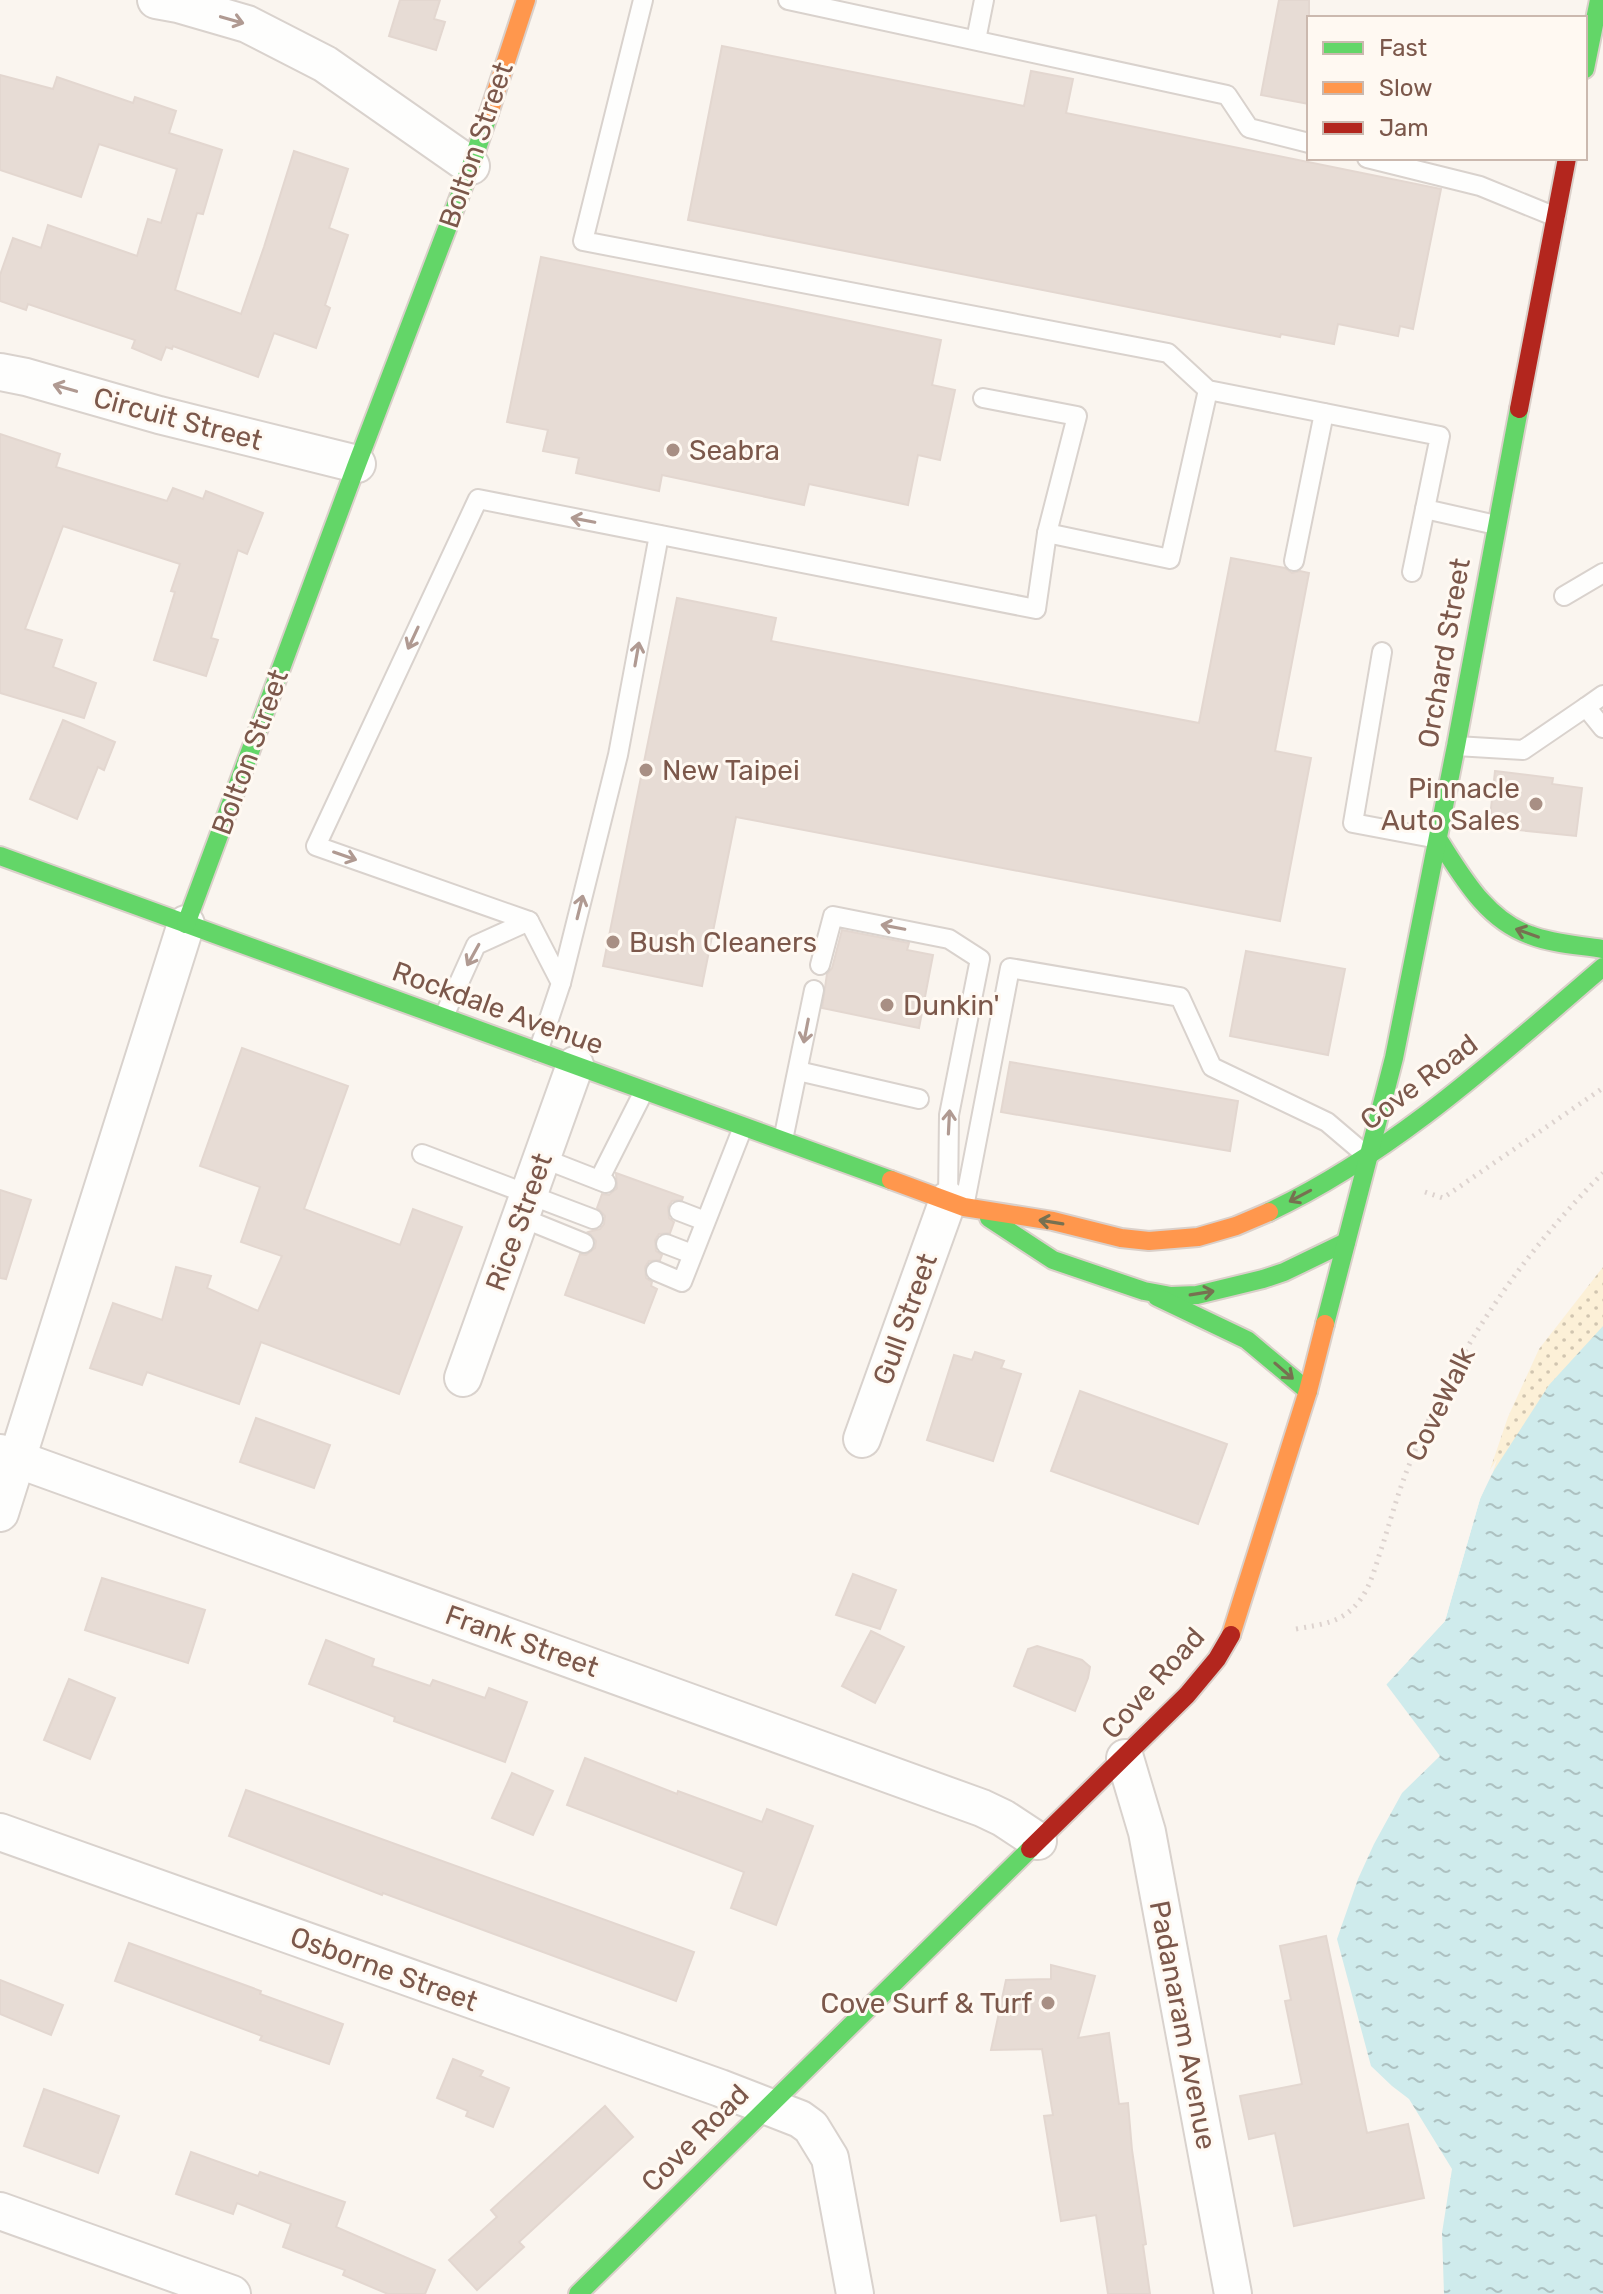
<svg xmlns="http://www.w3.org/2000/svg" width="1603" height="2294" font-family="Rubik,sans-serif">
	<defs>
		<pattern id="sand-dots" width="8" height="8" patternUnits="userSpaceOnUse" patternTransform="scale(2)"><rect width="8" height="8" fill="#fcf0d7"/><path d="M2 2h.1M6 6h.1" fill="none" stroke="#d1c5b0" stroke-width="1.8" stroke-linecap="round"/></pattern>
		<pattern id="water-ripples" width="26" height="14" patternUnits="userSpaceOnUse" patternTransform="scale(2)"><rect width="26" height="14" fill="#cfebec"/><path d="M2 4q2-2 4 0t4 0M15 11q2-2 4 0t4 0" fill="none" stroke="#adc1c1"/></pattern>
	</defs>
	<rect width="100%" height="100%" fill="#faf5ef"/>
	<!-- sand -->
	<path fill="url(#sand-dots)" d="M1603 1267V1432L1480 1499 1508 1417 1539 1349Z"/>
	<!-- water -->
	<path fill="url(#water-ripples)" d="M1603 1326V2294H1444L1442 2233 1452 2169 1409 2099 1392 2086 1371 2066 1337 1939 1358 1879 1374 1844 1402 1793 1408 1743 1386 1685 1445 1621 1480 1499 1489 1478 1549 1385Z"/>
	<!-- pier -->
	<path fill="#faf5ef" d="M1497 1459 1493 1472 1480 1499 1445 1621 1386 1684 1440 1756 1402 1793 1396 1796 1404 1743 1382 1684 1442 1619 1476 1498 1486 1476Z"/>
	<!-- building -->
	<g fill="#e7dcd5" stroke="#e3d7d0" stroke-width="2">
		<path d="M400 0H440L434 19 445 22 436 50 389 36Z"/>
		<path d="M1279 0H1309V104L1261 95Z"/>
		<path d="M722 46 1024 106 1031 71 1073 79 1066 113 1441 189 1413 329 1400 326 1398 336 1338 324 1334 344 1281 334 1280 337 688 220Z"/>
		<path d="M0 75 53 89 57 77 133 103 135 97 176 111 169 133 222 150 203 214 197 213 175 290 241 314 264 247 294 151 348 169 329 228 348 235 325 305 330 308 316 348 274 333 258 377 173 346 172 349 166 347 161 360 132 348 135 340 28 304 26 310 0 301V275L13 238 41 248 48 225 137 256 148 219 161 223 177 169 99 144 81 197 0 170Z"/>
		<path d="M541 257 941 340 932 385 955 390 940 460 918 455 908 505 809 484 804 505 662 475 659 491 576 473 579 458 543 451 548 430 507 422Z"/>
		<path d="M0 434 60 454 56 467 167 501 173 488 203 499 206 491 263 513 247 554 238 550 211 638 218 640 206 676 154 660 175 592 171 591 180 564 63 526 25 629 62 640 53 667 96 683 84 718 0 693Z"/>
		<path d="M1231 558 1285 568 1292 573 1300 571 1309 573 1275 751 1311 758 1280 921 736 817 702 986 603 966 677 598 776 618 771 641 1199 723Z"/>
		<path d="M63 720 115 742 104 770 98 767 77 819 30 799Z"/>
		<path d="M1495 771 1553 778 1552 784 1582 788 1576 836 1489 827Z"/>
		<path d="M842 930 909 943 907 950 933 955 919 1028 822 1008 827 974 832 968Z"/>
		<path d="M1246 951 1345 969 1328 1055 1230 1036Z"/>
		<path d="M242 1048 348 1086 304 1209 400 1245 413 1209 462 1227 399 1394 261 1342 239 1404 147 1372 142 1385 90 1368 113 1303 162 1320 176 1267 211 1276 207 1288 258 1311 282 1256 241 1242 260 1187 200 1166Z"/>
		<path d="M1010 1062 1238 1101 1230 1151 1001 1112Z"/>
		<path d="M616 1173 683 1197 682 1200 672 1201 668 1207 669 1218 674 1222 670 1233 659 1234 655 1240 656 1251 662 1255 660 1260 649 1261 645 1267 646 1278 652 1282 651 1286 657 1289 644 1323 565 1295 580 1254 586 1255 595 1248 596 1241 588 1232 600 1229 604 1224 605 1216 597 1208 602 1194 609 1195 617 1188Z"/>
		<path d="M0 1190 31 1200 6 1279 0 1278Z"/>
		<path d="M975 1352 1004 1361 1001 1368 1021 1374 993 1461 927 1440 954 1355 972 1360Z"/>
		<path d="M1080 1391 1227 1444 1198 1524 1051 1471Z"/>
		<path d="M256 1418 330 1445 314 1488 240 1462Z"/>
		<path d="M853 1574 896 1590 880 1629 836 1615Z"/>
		<path d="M102 1578 205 1610 188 1663 85 1630Z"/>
		<path d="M871 1631 904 1647 875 1703 842 1686Z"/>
		<path d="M326 1640 374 1659 372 1666 430 1686 433 1680 485 1698 489 1688 527 1702 505 1762 394 1721 395 1717 309 1684Z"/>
		<path d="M1037 1646 1082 1660 1090 1667 1088 1678 1075 1711 1014 1686 1028 1649Z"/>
		<path d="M69 1679 115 1698 90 1759 44 1740Z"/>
		<path d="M585 1758 677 1794 678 1791 762 1822 767 1809 813 1826 776 1925 731 1908 744 1872 567 1805Z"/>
		<path d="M512 1773 553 1791 533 1835 492 1818Z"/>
		<path d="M246 1790 694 1952 676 2001 383 1893 382 1895 229 1836Z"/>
		<path d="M1326 1936 1367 2133 1408 2124 1424 2198 1294 2226 1275 2133 1249 2139 1240 2096 1302 2084 1285 2001 1291 2000 1280 1946Z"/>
		<path d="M129 1943 261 1991 260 1994 343 2024 329 2064 260 2040 262 2036 115 1981Z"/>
		<path d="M1051 1965 1095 1976 1078 2038 1109 2033 1119 2104 1128 2103 1132 2150 1146 2244 1143 2245 1150 2294H1108L1096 2215 1061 2221 1044 2116 1053 2115 1042 2049 991 2050 1006 1980 1051 1979Z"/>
		<path d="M0 1980 63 2005 51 2035 0 2014Z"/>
		<path d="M453 2059 483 2071 480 2076 509 2088 493 2127 466 2116 468 2111 437 2098Z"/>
		<path d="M44 2089 119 2116 98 2173 24 2146Z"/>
		<path d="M605 2106 633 2137 519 2242 524 2247 477 2290 449 2260 497 2217 491 2210Z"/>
		<path d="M191 2152 258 2176 260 2172 345 2202 336 2227 435 2270 425 2294H388L343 2275 345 2270 283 2247 291 2224 237 2203 233 2214 176 2194Z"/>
	</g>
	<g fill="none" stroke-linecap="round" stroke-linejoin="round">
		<!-- lane casing -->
		<g stroke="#d9d2cd" stroke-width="22">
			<g id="lane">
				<path d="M643 0 583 241 1168 353 1208 390 1440 436 1425 509 1496 525"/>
				<path d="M788 0 1227 95 1249 128 1309 143"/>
				<path d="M976 40 984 0"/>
				<path d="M1367 158 1480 186 1556 217"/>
				<path d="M983 398 1077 416 1047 533"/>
				<path d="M1294 561 1324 413"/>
				<path d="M1412 572 1425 509"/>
				<path d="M1564 596 1603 573"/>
				<path d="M1382 652 1353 823 1438 839"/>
				<path d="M1586 707 1603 695"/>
				<path d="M1456 746 1523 750 1586 707 1603 728"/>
				<path d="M820 965 833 916 949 939 980 959 949 1115 948 1200"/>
				<path d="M561 983 618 755 659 535"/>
				<path d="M444 1016 476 945 529 921"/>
				<path d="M538 1052 561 983 529 921 316 846 478 499 1036 609 1047 533 1170 559 1208 390"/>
				<path d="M798 1071 919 1099"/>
				<path d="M783 1140 814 990"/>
				<path d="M422 1154 593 1219"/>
				<path d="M542 1158 606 1183"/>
				<path d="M599 1180 644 1091"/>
				<path d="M964 1207 1010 968 1180 997 1212 1067 1327 1122 1367 1156"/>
				<path d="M679 1211 705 1221"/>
				<path d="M520 1217 584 1243"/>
				<path d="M666 1244 692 1254"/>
				<path d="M656 1271 682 1282 743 1127"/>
			</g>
		</g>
		<!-- street casing -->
		<g stroke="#d9d2cd" stroke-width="40">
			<g id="street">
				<path d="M156 0 178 4 247 24 325 64 471 166"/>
				<path d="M0 372 26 377 159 415 357 464"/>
				<path d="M463 1378 575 1065"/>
				<path d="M862 1439 948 1200"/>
				<path d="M0 1453 982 1808 1003 1818 1038 1841"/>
				<path d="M0 1513 186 924"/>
				<path d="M1125 1758 1147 1832 1233 2294"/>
				<path d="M0 1832 720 2088 800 2119 811 2127 830 2158 855 2294"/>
				<path d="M0 2211 232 2294"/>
			</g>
		</g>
		<!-- fast casing -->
		<g stroke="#dad0ca" stroke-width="22">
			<g id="fast">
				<path d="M1585 69 1599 0"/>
				<path d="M1438 839C1462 876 1486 920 1530 935 1553 944 1579 945 1603 949"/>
				<path d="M0 856 891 1180"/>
				<path d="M186 924 357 464 471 166 489 113"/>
				<path d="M1269 1212C1394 1153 1499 1056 1603 967"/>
				<path d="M989 1218 1053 1260 1144 1291 1171 1296 1197 1295 1263 1279 1284 1272 1346 1242"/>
				<path d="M1157 1297 1247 1340 1308 1391"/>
				<path d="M1325 1324 1394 1058 1456 746 1519 409"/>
				<path d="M578 2294 1030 1849"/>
			</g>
		</g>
		<!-- slow casing -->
		<g stroke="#dad0ca" stroke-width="22">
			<g id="slow">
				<path d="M489 113 526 0"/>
				<path d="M891 1180 964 1207 1053 1221 1121 1238 1149 1241 1198 1237 1236 1226 1269 1212"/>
				<path d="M1231 1635 1308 1391 1325 1324"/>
			</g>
		</g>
		<!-- jam casing -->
		<g stroke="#dad0ca" stroke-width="22">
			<g id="jam">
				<path d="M1519 409 1567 158"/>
				<path d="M1030 1849 1187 1695 1217 1659 1231 1635"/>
			</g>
		</g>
		<!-- path -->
		<g stroke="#ddd3cf" stroke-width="5" stroke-dasharray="2 6" stroke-linecap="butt">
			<path d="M1425 1192 1443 1198 1603 1088"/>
			<path d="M1296 1629C1323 1624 1343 1623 1360 1600 1372 1584 1376 1563 1383 1544 1392 1515 1400 1486 1412 1458 1456 1351 1521 1255 1603 1173"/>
		</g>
		<!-- lane -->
		<use href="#lane" stroke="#fefefd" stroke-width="18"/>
		<!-- street -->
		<use href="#street" stroke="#fefefd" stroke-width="36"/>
		<!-- fast -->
		<use href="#fast" stroke="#63d668" stroke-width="18"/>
		<!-- slow -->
		<use href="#slow" stroke="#ff974d" stroke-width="18"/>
		<!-- jam -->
		<use href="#jam" stroke="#b3261e" stroke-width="18"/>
	</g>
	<!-- one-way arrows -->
	<defs><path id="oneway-shaft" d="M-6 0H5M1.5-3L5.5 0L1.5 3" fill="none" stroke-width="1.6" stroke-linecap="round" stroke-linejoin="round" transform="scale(2)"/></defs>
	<g stroke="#b09a92">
		<use href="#oneway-shaft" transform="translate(232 20) rotate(16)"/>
		<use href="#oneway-shaft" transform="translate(65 388) rotate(-164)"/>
		<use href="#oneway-shaft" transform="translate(583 520) rotate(-169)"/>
		<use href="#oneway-shaft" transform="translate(413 638) rotate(115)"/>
		<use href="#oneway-shaft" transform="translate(637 654) rotate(-80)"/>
		<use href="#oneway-shaft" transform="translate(345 856) rotate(19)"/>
		<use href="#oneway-shaft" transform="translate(580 907) rotate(-76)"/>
		<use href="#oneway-shaft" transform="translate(893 927) rotate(-169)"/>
		<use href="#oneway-shaft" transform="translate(473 955) rotate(119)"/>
		<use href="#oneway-shaft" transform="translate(806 1031) rotate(101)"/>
		<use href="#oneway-shaft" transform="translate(949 1122) rotate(-87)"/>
	</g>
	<g stroke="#777151">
		<use href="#oneway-shaft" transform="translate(1527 933) rotate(-160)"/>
		<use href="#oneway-shaft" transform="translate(1300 1196) rotate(152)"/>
		<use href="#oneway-shaft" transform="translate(1051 1222) rotate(-171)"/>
		<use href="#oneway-shaft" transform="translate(1202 1293) rotate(-9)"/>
		<use href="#oneway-shaft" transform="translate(1284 1371) rotate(41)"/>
	</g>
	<!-- markers -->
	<g fill="#a88f84" stroke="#fff9f2" stroke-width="3">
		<circle cx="673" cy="450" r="8"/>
		<circle cx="646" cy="770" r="8"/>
		<circle cx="1536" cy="804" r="8"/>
		<circle cx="613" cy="942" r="8"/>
		<circle cx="887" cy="1005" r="8"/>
		<circle cx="1048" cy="2003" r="8"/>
	</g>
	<g text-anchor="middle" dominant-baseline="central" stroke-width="6" stroke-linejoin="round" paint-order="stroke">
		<!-- street labels -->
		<g font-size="28" fill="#7c584b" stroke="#fff9f2">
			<text transform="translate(476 145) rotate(-71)">Bolton Street</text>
			<text transform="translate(178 419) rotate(15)">Circuit Street</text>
			<text transform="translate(1444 653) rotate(-80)">Orchard Street</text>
			<text transform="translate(250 752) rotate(-70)">Bolton Street</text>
			<text transform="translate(498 1008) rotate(20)">Rockdale Avenue</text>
			<text transform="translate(1419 1082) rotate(-37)">Cove Road</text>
			<text transform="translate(519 1222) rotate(-70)">Rice Street</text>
			<text transform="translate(905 1319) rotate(-70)">Gull Street</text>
			<text transform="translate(1440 1404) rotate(-64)">CoveWalk</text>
			<text transform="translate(522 1641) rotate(20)">Frank Street</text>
			<text transform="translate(1153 1683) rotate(-48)">Cove Road</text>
			<text transform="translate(384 1969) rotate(20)">Osborne Street</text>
			<text transform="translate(1183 2025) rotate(79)">Padanaram Avenue</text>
			<text transform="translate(695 2138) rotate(-45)">Cove Road</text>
		</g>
		<!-- poi labels -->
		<g font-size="28" fill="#7c584b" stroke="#fff9f2" text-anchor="start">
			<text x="689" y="450">Seabra</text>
			<text x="662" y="770">New Taipei</text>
			<text x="1520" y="788" text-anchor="end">Pinnacle<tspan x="1520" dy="32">Auto Sales</tspan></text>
			<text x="629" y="942">Bush Cleaners</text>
			<text x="903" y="1005">Dunkin'</text>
			<text x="1032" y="2003" text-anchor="end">Cove Surf &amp; Turf</text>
		</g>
	</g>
	<!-- legend -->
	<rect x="1307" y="16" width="280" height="144" fill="#fff9f2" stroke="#cbb9af" stroke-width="2"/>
	<rect x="1323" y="42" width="40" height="12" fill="#63d668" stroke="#cbb9af" stroke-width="2"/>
	<text x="1379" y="56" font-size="24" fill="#7c584b">Fast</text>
	<rect x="1323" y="82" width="40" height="12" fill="#ff974d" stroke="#cbb9af" stroke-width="2"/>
	<text x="1379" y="96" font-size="24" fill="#7c584b">Slow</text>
	<rect x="1323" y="122" width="40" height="12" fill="#b3261e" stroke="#cbb9af" stroke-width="2"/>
	<text x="1379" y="136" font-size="24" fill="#7c584b">Jam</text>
</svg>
